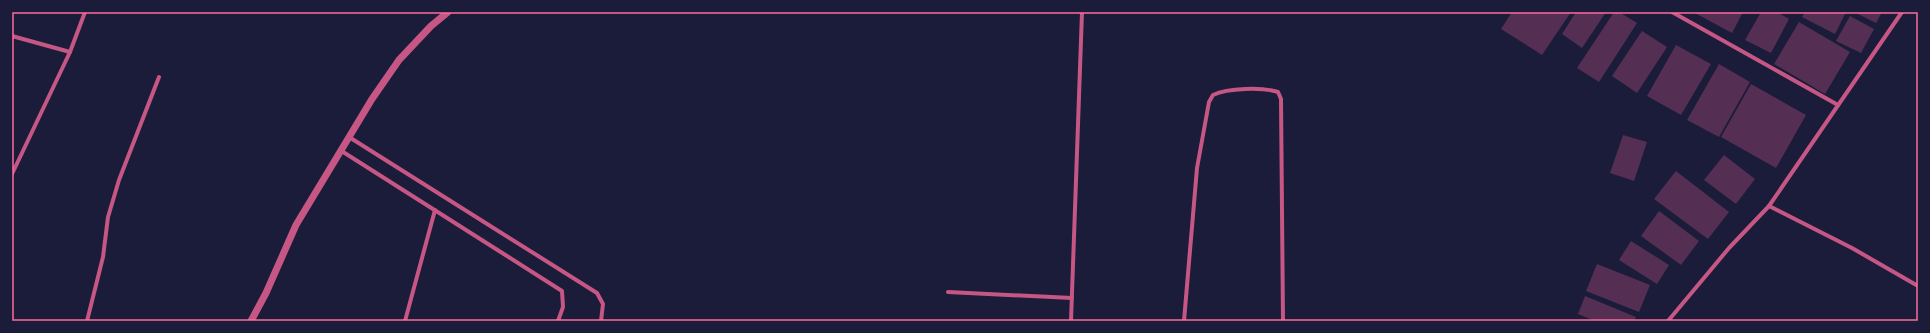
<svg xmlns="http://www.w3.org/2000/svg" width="1930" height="333" font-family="Karla,sans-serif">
	<rect width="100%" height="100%" fill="#1b1b3a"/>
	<!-- building -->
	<g fill="#542f53">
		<path d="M1512 12H1571L1542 55 1501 29Z"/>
		<path d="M1576 12H1606L1582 48 1562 34Z"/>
		<path d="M1614 12H1619L1637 23 1599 82 1577 68Z"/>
		<path d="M1693 12H1743L1732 33Z"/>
		<path d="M1761 12H1777L1789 19 1771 53 1745 40Z"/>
		<path d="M1805 12H1846L1835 34 1802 17Z"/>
		<path d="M1854 12H1882L1876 23Z"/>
		<path d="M1850 16 1874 29 1861 53 1836 41Z"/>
		<path d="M1799 22 1850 52 1825 94 1774 64Z"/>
		<path d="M1642 31 1667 47 1637 93 1612 76Z"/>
		<path d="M1676 45 1711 64 1681 115 1647 96Z"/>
		<path d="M1719 64 1750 82 1719 137 1687 120Z"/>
		<path d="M1751 84 1806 115 1776 168 1721 137Z"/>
		<path d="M1623 135 1647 142 1634 181 1610 173Z"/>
		<path d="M1724 155 1755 179 1736 204 1704 180Z"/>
		<path d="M1676 171 1729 212 1708 239 1654 199Z"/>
		<path d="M1659 211 1699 241 1681 265 1641 236Z"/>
		<path d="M1631 241 1669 265 1657 284 1619 260Z"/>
		<path d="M1597 264 1650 285 1639 312 1586 291Z"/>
		<path d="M1585 296 1636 317 1634 321H1595L1578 314Z"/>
	</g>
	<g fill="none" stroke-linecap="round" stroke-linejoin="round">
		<!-- minor -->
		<g stroke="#c65784" stroke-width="4">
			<path d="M1672 12 1838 105"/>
			<path d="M12 36 70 52"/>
			<path d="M349 137 597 293 603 304 601 321"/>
			<path d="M340 150 562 291 563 307 558 321"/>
			<path d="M12 174 70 52 85 12"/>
			<path d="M1769 206 1852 248 1918 286"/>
			<path d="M948 292 1072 298"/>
			<path d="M87 321 103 257 108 217 119 180 159 77"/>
			<path d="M405 321 435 210"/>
			<path d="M1071 321 1082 12"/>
			<path d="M1184 321 1197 168 1209 102 1213 95C1228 88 1262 87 1278 92L1281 99 1283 321"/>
			<path d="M1668 321 1729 248 1769 206 1902 12"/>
		</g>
		<!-- tertiary -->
		<path stroke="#c65784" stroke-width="7" d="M251 321 266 293 296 225 372 99 399 60 431 26 448 12"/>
	</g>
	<!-- border -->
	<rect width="1930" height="333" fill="none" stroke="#1b1b3a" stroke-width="26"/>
	<rect x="13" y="13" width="1904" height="307" fill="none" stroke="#ff6b9d" stroke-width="1.5"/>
</svg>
